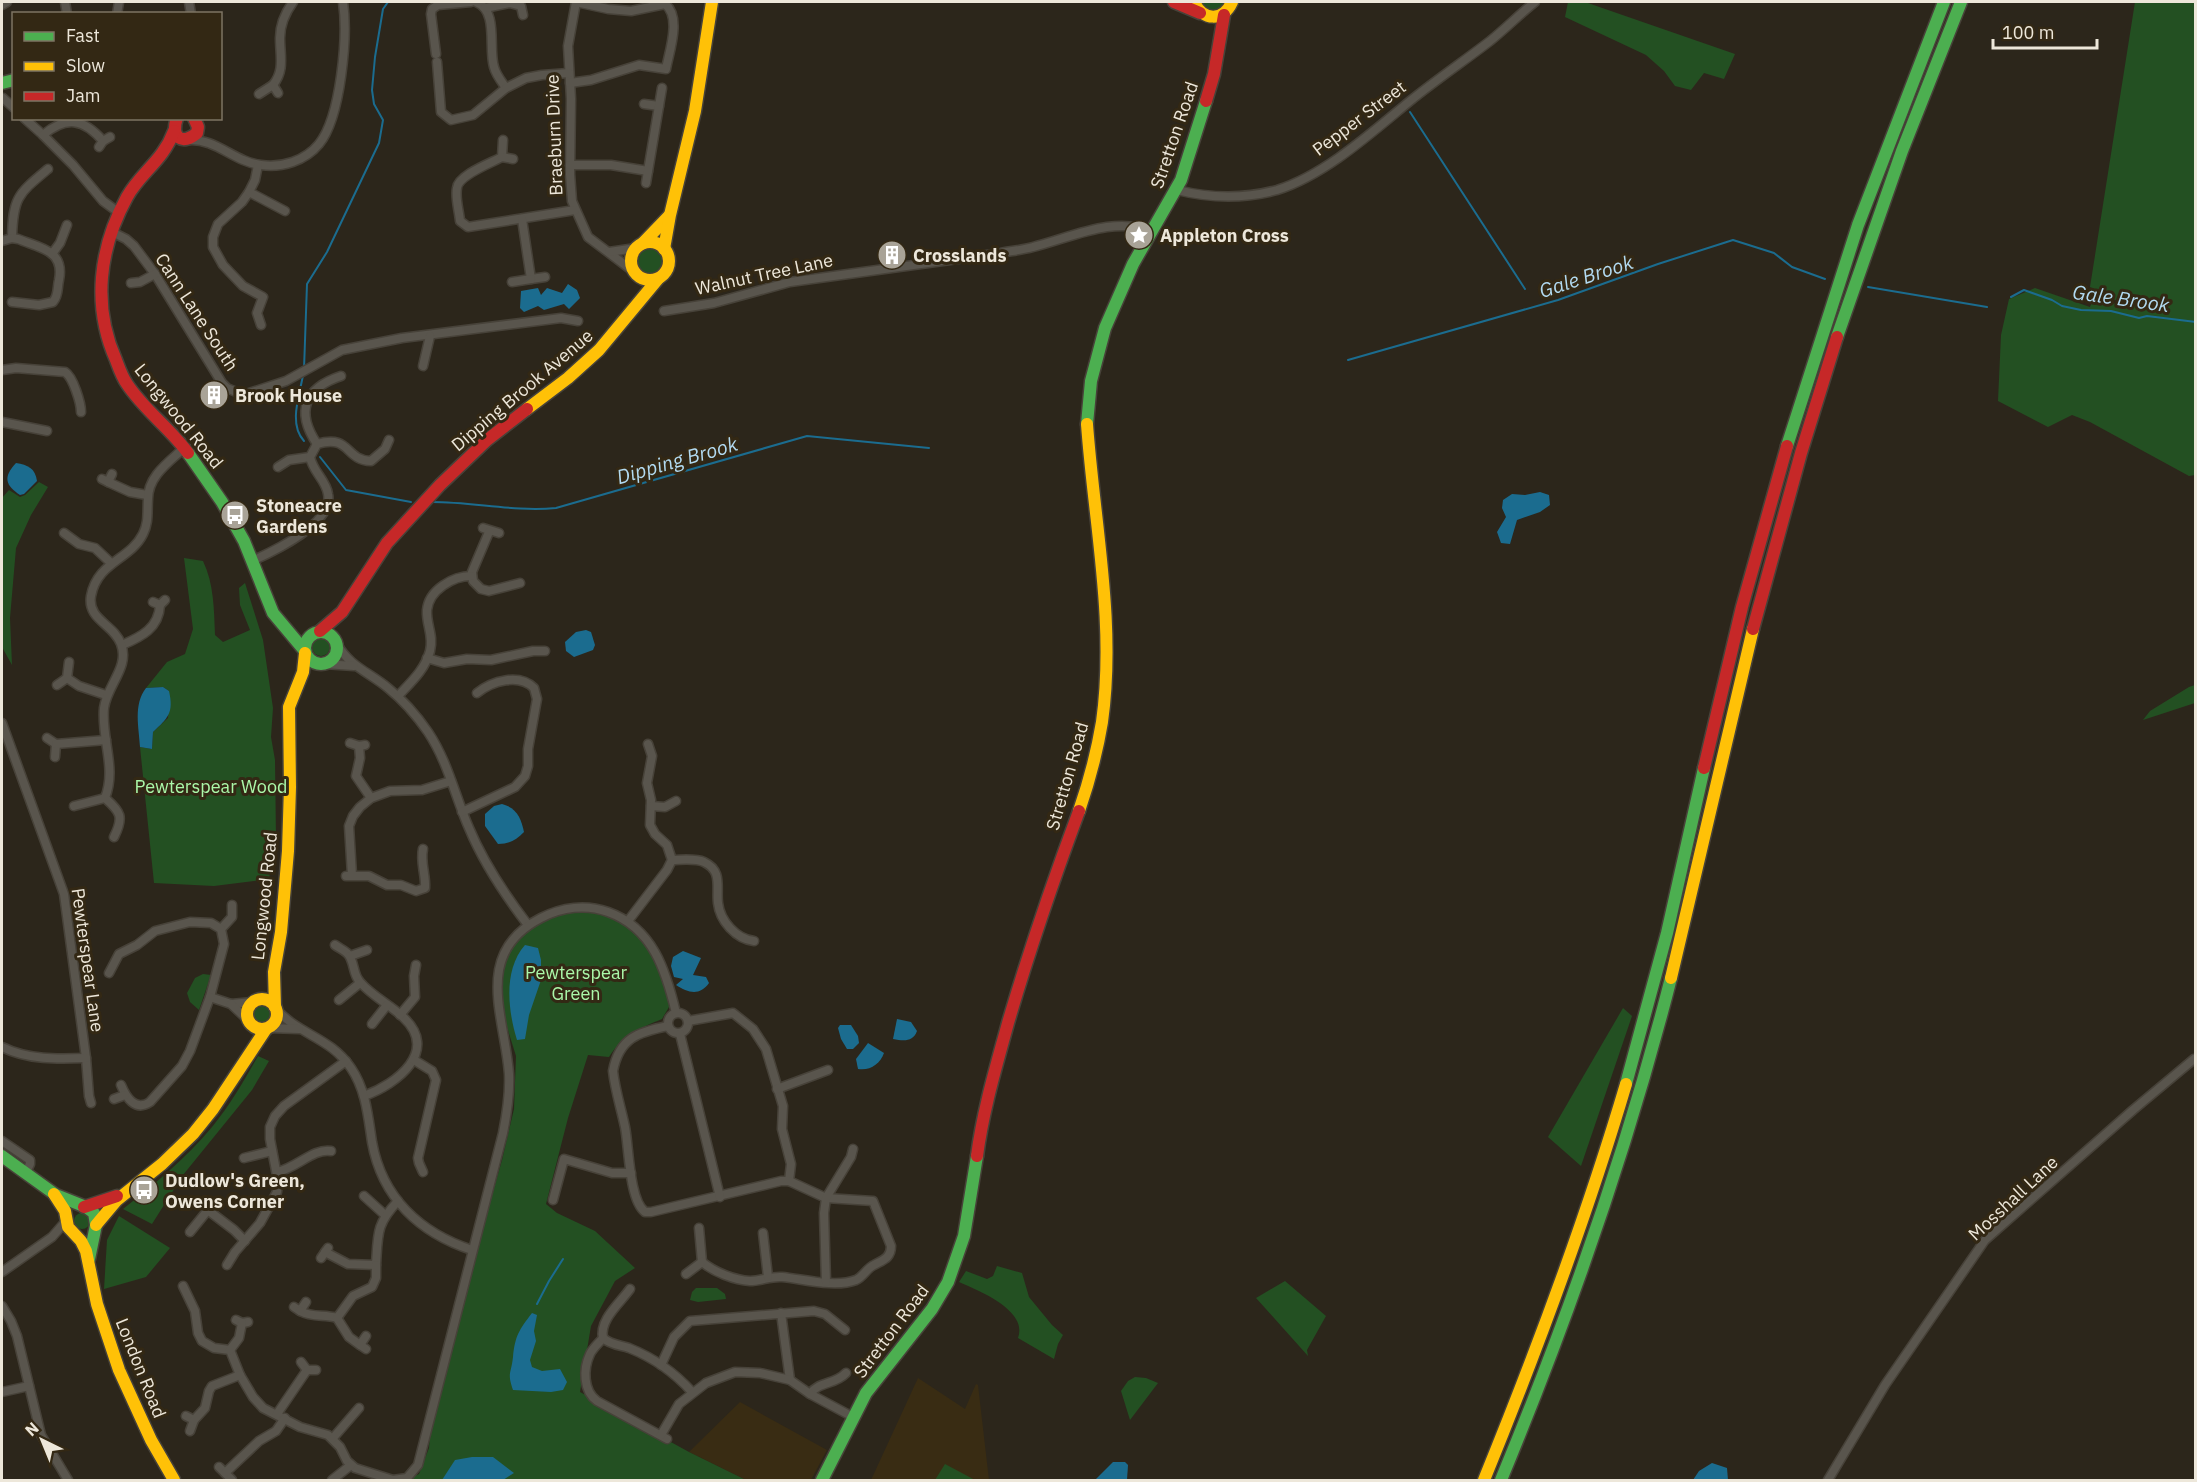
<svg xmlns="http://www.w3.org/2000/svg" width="2197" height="1482" font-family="'IBM Plex Sans',sans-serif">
	<rect width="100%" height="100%" fill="#2c261b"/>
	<!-- built -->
	<g fill="#392c13">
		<path d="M918 1378 965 1409 976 1384 978 1385 989 1480H871Z"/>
		<path d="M740 1402 827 1450 811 1480H746L689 1452Z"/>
	</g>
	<!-- green -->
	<g fill="#235022">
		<path d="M1197 2H1228V5L1212 15Z"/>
		<path d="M1568 2H1585L1735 54 1724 79 1704 73 1691 90 1675 86 1664 71 1646 55 1565 17Z"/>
		<path d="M2135 2H2195V475L2189 476 2090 422 2072 415 2048 427 1998 401 2001 335 2009 299 2035 288 2090 307 2093 299 2127 306 2090 287Z"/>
		<circle cx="650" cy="261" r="14"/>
		<path d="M39 482 48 487 31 515 16 548 10 618 12 665 2 647V498L9 490 20 497 25 495Z"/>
		<path d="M184 558 203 561C214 584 214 609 215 635L223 642 250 630 240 605 239 588 245 583 263 640 273 708 271 737 275 760 276 838 269 879 214 886 154 883 140 747 152 749 153 732 168 718 169 691 163 687 146 688 167 662 185 654 193 629Z"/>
		<circle cx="321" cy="647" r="9"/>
		<path d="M2195 685V703L2143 720 2150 711 2189 687Z"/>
		<path d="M600 907 648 941 669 988V1007L662 1019C640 1028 622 1036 609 1057L588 1055 568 1118 546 1204 557 1213 595 1231 635 1268 615 1281 591 1326 580 1392 689 1452 746 1480H411L410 1478 419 1474 429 1448 432 1408 502 1160 514 1109 516 1056 503 1014 499 980 514 941 549 913Z"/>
		<path d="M203 974 211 975 199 1010 190 1002 187 993 195 978Z"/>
		<circle cx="262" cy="1015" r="9"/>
		<path d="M1623 1008 1632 1016 1581 1166 1548 1137Z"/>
		<path d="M258 1056 269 1061 252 1090 183 1175 152 1224 123 1209C155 1184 186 1158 212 1127 230 1105 244 1081 258 1056Z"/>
		<circle cx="82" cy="1221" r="8"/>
		<path d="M119 1216 170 1248 146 1277 104 1289 107 1240Z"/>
		<path d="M997 1266 1022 1273 1029 1297 1052 1325 1063 1335 1058 1344 1054 1359 1018 1338C1028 1310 979 1291 959 1282L966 1271 987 1279 993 1276Z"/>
		<path d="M1285 1281 1326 1316 1307 1350 1308 1356 1256 1298Z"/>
		<path d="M696 1288H717L725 1294 726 1299 698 1302 690 1300 692 1292Z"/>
		<path d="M1135 1377 1146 1378 1158 1383 1130 1420 1121 1391 1128 1381Z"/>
		<path d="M945 1464 975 1480H935Z"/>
	</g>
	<!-- water -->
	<g fill="#1b6c8f">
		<path d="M568 284 577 290 580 298 569 309 564 304 544 310 538 306 524 312 520 308 521 291 538 288 541 295 547 288 562 293Z"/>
		<path d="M16 463C28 465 35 468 37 481L24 494 20 495C5 485 3 477 16 463Z"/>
		<path d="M1540 492 1549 495 1550 505 1540 512 1517 520 1510 544 1501 543 1497 532 1506 517 1502 508 1503 500 1512 494 1525 495Z"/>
		<path d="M586 630 591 632 595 645 593 650 574 657 566 651 565 642 576 632Z"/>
		<path d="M163 687 169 691C174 713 168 718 153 732L152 749 140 747C139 727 133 705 146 688Z"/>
		<path d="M502 804C517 808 521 818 524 832 516 840 510 844 498 844L485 826V814L494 806Z"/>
		<path d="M525 945 538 948 541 960V980L529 1015 525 1039 517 1040C508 1011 503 970 525 945Z"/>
		<path d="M683 951 701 958 693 975 706 977 709 983C700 996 688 993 676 985L683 979 674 977 671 966 673 957Z"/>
		<path d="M897 1019 911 1022 917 1031C913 1042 904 1041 893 1039Z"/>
		<path d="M840 1025H851L858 1036 859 1043 853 1049H847L841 1039 838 1028Z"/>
		<path d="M868 1043 884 1053C880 1064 870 1071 858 1069L856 1059Z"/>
		<path d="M532 1313 537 1315 534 1331 536 1341 530 1360 532 1367 542 1371 560 1369 567 1382 563 1390 551 1392 513 1390C507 1372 511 1375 513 1357 515 1336 519 1330 532 1313Z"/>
		<path d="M472 1457H493L514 1473 503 1480H442L455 1460Z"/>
		<path d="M1113 1462H1125L1128 1465 1127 1480H1095Z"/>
		<path d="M1712 1463 1727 1468 1728 1480H1693L1699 1471Z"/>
	</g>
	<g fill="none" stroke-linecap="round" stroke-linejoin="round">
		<!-- stream -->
		<g stroke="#1b6c8f" stroke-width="2">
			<path d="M1410 112 1525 289"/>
			<path d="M1868 287 1987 307"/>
			<path d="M2011 297 2024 290 2052 300 2062 306 2081 310 2111 311 2139 318 2147 316 2196 322"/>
			<path d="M1348 360 1558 300 1658 264 1733 240 1774 253 1792 267 1825 279"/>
			<path d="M304 369 307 284 327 252 379 143 383 120 374 104 372 90 375 57 383 9 388 2"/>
			<path d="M303 375C300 394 288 424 304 441"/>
			<path d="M320 457 346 490 411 502"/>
			<path d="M432 502C474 502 515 512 556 508L807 436 929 448"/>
			<path d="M537 1304 549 1281 563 1259"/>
		</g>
		<!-- street casing -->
		<g stroke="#474239" stroke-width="11">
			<g id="street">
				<path d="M65 2 67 14"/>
				<path d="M189 2 191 14"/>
				<path d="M476 2C499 11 488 48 494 67 496 75 502 82 506 88"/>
				<path d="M576 2 568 46 571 99 570 174 572 201 588 237 633 271"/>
				<path d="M2 5 7 2"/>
				<path d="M485 8 510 3 521 6 523 15"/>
				<path d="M117 14 119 2"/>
				<path d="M436 54 431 14 432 9 438 5 471 2"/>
				<path d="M437 62 441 112 451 120 473 115 506 88 526 78 542 75 569 73"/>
				<path d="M570 83 591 80 639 65 666 69C669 52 682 17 665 4L631 11 608 9 576 2"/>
				<path d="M273 85C285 70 280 56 280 38 280 24 285 13 293 2"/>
				<path d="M259 94 273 85 278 93"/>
				<path d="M3 98 14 108"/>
				<path d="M644 104 659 106"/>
				<path d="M24 118 43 135"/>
				<path d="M188 140C216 138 234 162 261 165 282 168 305 161 319 144 341 117 348 36 343 2"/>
				<path d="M503 140 502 157C491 163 458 175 457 188 455 198 459 210 460 221L468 227 575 210"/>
				<path d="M103 141C83 118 66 116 43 135L73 165 103 201 118 212"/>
				<path d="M99 147 103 141 110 137"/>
				<path d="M502 157 513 159"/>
				<path d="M258 165 255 180 249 192 242 202 218 224 213 237V247L223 265 243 286 263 297 257 313 261 325"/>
				<path d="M570 165H611L648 171"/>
				<path d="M646 183 662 88"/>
				<path d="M1177 190C1209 198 1244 199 1277 190 1325 175 1371 133 1410 101 1436 80 1464 61 1490 41 1506 28 1520 14 1535 2"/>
				<path d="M249 192 285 211"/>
				<path d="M522 219 531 279 545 277"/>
				<path d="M110 231 126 239 134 246 155 274 222 383 227 388 243 395 286 381 342 350 402 338 561 318 578 321"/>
				<path d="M12 238C13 197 18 194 48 169"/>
				<path d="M2 241 12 238 18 239C40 248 65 250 59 280 57 288 59 295 53 302L39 305 12 302"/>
				<path d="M609 252 636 248"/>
				<path d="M52 254 60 243 67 225"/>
				<path d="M512 282 531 279"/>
				<path d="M131 283 140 282 155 274"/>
				<path d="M664 311 714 303 790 282 1001 253C1011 251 1022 250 1033 247 1070 238 1115 215 1152 232"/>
				<path d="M423 366 430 336"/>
				<path d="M2 370 16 368 65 372C73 377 81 403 81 412"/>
				<path d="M2 422 47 431"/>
				<path d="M317 444C295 411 305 388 341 376"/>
				<path d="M278 467 289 460 310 457"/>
				<path d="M102 479 108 482 112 474"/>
				<path d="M108 482 130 492 147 495"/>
				<path d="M483 528 499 533"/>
				<path d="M489 532 472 572 473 581 481 589 489 591 520 583"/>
				<path d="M64 533 79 544 95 548 111 563"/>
				<path d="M252 561C274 551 334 523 328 494 326 480 313 472 310 457L317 444C351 434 344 460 371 461L385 449 389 440"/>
				<path d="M153 602 160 605 165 600"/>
				<path d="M337 644C349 666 370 673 388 688 403 700 417 716 428 732 448 762 455 796 469 828 484 864 505 895 528 925"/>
				<path d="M122 645C141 637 159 628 160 605"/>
				<path d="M427 658 444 663 467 659 491 660 533 651H545"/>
				<path d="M324 664 354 666"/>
				<path d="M67 678 79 686 106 695"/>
				<path d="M57 685 67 678 69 662"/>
				<path d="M398 696C410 683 425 670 430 651 434 635 426 625 427 610 429 590 453 576 471 576"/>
				<path d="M2 723 64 894 86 1058 89 1096 91 1103"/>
				<path d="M47 738 56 744 55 757"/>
				<path d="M350 743 359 746 365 745"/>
				<path d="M56 744 106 740"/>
				<path d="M648 744 652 756 647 783 651 800 650 825 655 834 667 845 672 860"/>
				<path d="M359 746 360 758 356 776 371 798"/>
				<path d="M74 806 105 798"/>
				<path d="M651 806 665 807 676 801"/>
				<path d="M462 812 515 787 525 776 528 766V749L537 699 534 688C519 673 492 681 477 693"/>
				<path d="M114 837C124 817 121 812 105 798 117 768 101 739 104 708 107 685 130 667 121 644 114 624 87 620 91 596 97 562 130 560 143 534 149 522 147 512 148 499 148 476 169 462 184 448"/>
				<path d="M352 875 349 826 353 816 360 807 371 798 390 791 422 790 451 781"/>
				<path d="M346 876H369L387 885H401L416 891 425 888C426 875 420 862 423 849"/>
				<path d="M628 921 667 870 672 860C682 860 695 858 704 862 723 871 716 887 718 903 720 921 736 939 754 941"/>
				<path d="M221 929 232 917V905"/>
				<path d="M335 945C339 948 344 950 347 953 355 960 352 974 360 982 372 996 389 1004 403 1017 440 1051 397 1084 364 1096"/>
				<path d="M350 956 367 950"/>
				<path d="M109 973 119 954 137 945 155 931 190 922 211 923 221 929 224 944 210 997 231 1004 253 1002"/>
				<path d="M339 1000 360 983"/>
				<path d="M231 1004 247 1019"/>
				<path d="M276 1009C299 1035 330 1037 351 1068 366 1090 368 1116 372 1142 382 1198 420 1233 472 1250"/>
				<circle cx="678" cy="1023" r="10"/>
				<path d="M400 1015 415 997 414 976 416 965"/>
				<path d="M688 1021 733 1013 753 1029 766 1049 783 1106 782 1129 791 1164 789 1181"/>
				<path d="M372 1024 387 1005"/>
				<path d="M668 1026C638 1032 619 1038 613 1071 615 1090 621 1108 625 1127 629 1147 629 1200 645 1212H651L781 1181H789L826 1198 873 1201 891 1246C891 1258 883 1260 874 1265 867 1268 863 1277 856 1280 835 1288 803 1279 782 1277 771 1276 761 1281 750 1281 734 1280 714 1272 702 1262L699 1228"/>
				<path d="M268 1028 299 1029"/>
				<path d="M680 1034 720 1197"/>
				<path d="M2 1047C28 1060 57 1059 86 1058"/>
				<path d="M414 1060 432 1071 436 1080 418 1158 419 1163 423 1172"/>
				<path d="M121 1085C126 1097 135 1112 150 1102L182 1066 190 1051 210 997"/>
				<path d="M777 1089 828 1070"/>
				<path d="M114 1099 125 1095"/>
				<path d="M2 1141 30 1160V1164L26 1172"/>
				<path d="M244 1158 272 1151"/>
				<path d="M277 1172C297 1168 313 1148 331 1151"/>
				<path d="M364 1196 385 1215"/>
				<path d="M553 1200 564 1159 612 1173H631"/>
				<path d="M209 1211 234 1230 245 1241"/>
				<path d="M190 1232 212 1205"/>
				<path d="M763 1233 768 1277"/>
				<path d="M325 1252 348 1264 376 1265C378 1234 376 1224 398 1201"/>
				<path d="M321 1258 328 1248"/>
				<path d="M227 1265 235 1252 260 1223 277 1192 278 1181 270 1139V1127L275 1116 284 1106 346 1061"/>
				<path d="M2 1272 52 1237 66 1221"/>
				<path d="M686 1274 702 1262"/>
				<path d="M826 1282 824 1213 826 1198 851 1157 853 1149"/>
				<path d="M183 1286 195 1311 198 1333 202 1341 214 1348 230 1350 240 1375 253 1397 263 1408 300 1427 328 1435 340 1447 347 1461 355 1468 393 1480 407 1478 418 1465 503 1133C507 1113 510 1094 509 1074 505 1017 472 953 541 918 562 907 586 904 608 912 653 928 666 971 676 1013"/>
				<path d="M2 1306 11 1321 17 1336 41 1435 68 1480"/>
				<path d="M294 1307 300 1311 306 1302"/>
				<path d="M300 1311C313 1318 324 1314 337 1318L349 1337 360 1345"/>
				<path d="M781 1313 790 1380"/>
				<path d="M337 1318 353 1296 372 1287 376 1278V1265"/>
				<path d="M236 1320 242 1323 248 1322"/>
				<path d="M366 1336 360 1345 366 1349"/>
				<path d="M603 1338C599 1343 593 1348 590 1354 583 1369 583 1391 597 1401L667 1439"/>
				<path d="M603 1338C611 1345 620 1345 629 1348 654 1358 675 1373 692 1392"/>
				<path d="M603 1338C599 1320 620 1303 630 1289"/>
				<path d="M230 1350 239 1338 242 1323"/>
				<path d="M301 1362 307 1370H316"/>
				<path d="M661 1365 674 1337 690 1321 814 1311 825 1314 845 1330"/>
				<path d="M2 1392 29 1386"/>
				<path d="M810 1394C819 1381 835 1385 846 1373"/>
				<path d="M277 1414 307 1370"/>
				<path d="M186 1416 194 1420 190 1431"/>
				<path d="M194 1420 205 1408 209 1391 212 1386 240 1375"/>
				<path d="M661 1435 679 1404 706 1383 735 1372 760 1373 790 1380 810 1394 853 1417"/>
				<path d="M333 1438 359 1408"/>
				<path d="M219 1467 232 1480"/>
				<path d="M225 1473 259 1441 276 1431 285 1418"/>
				<path d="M332 1480 351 1465"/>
				<path d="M1828 1480 1885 1385 1985 1240 2133 1110 2194 1059"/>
			</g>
		</g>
		<!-- fast casing -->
		<g stroke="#474239" stroke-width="15">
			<g id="fast">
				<path d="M2 83 14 80"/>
				<path d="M1837 337 1902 151 1961 2"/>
				<path d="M1087 424 1091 381 1105 328 1133 264 1181 180 1206 101"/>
				<path d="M1787 446 1858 225 1944 2"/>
				<path d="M188 453 222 502 244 541 273 613 304 650"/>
				<circle cx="321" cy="648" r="16"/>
				<path d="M1626 1084 1667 933 1704 768"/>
				<path d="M2 1156 56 1195 86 1207 94 1213 96 1225 89 1259"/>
				<path d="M822 1480 866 1393 932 1309 948 1282 964 1236 977 1156"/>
				<path d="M1501 1480C1569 1316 1627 1150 1671 978"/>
			</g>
		</g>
		<!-- slow casing -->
		<g stroke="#474239" stroke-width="15">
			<g id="slow">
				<path d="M1194 2C1203 21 1223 22 1232 2"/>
				<circle cx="650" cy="261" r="19"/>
				<path d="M643 243 669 216"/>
				<path d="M664 249 670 215 695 111 712 2"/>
				<path d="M527 409 568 378 599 350 658 279"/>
				<path d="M1079 811C1089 782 1097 752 1102 722 1116 623 1094 522 1087 424"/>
				<path d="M1671 978 1753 629"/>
				<circle cx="262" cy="1014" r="15"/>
				<path d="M275 1007 274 972 281 932 288 851 290 787 289 707 303 672 305 653"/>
				<path d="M54 1194 65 1211 68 1227 81 1241 86 1251 97 1304 119 1370 151 1440 174 1480"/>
				<path d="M96 1225 117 1200 162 1164 193 1134 213 1109 266 1029"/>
				<path d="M1484 1480C1537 1350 1586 1219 1626 1084"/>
			</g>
		</g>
		<!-- jam casing -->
		<g stroke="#474239" stroke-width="15">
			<g id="jam">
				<path d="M1174 2 1200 13"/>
				<path d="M1206 101 1214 74 1224 15"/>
				<path d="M177 118C170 137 182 146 197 133L198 127 194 118"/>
				<path d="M174 131C163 161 141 172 127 197 99 248 92 306 116 360 119 368 122 377 127 384 144 410 170 428 188 453"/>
				<path d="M1753 629 1801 453 1837 337"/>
				<path d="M320 631 342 612 387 543 440 485 487 440 527 409"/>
				<path d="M1704 768 1742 607 1787 446"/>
				<path d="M977 1156C983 1110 996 1067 1008 1023 1029 951 1053 881 1079 811"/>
				<path d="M84 1207 117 1196"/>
			</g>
		</g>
		<!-- street -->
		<use href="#street" stroke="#59554d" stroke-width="8"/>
		<!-- fast -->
		<use href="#fast" stroke="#4caf50" stroke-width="12"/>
		<!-- slow -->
		<use href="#slow" stroke="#ffc107" stroke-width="12"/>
		<!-- jam -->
		<use href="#jam" stroke="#c62828" stroke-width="12"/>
	</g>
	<!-- icons -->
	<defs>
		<g id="sight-disc" transform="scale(1.5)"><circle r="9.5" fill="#a9a397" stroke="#332814"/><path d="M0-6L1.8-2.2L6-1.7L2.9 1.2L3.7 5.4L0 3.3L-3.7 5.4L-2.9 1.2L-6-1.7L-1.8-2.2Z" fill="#fff"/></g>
		<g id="building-disc" transform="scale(1.5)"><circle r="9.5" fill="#a9a397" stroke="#332814"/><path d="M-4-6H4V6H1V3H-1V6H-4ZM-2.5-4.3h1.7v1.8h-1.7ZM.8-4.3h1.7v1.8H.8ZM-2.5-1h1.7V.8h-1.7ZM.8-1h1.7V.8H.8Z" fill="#fff"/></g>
		<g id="bus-disc" transform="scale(1.5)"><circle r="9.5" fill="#a9a397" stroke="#332814"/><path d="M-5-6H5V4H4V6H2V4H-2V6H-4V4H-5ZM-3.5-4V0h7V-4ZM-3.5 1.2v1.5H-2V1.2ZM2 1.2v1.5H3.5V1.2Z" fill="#fff"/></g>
	</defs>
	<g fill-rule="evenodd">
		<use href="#sight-disc" x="1139" y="235"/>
		<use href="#building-disc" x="892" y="255"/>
		<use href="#building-disc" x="214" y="395"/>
		<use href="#bus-disc" x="235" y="515"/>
		<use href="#bus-disc" x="144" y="1190"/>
	</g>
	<g text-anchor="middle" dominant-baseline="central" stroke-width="6" stroke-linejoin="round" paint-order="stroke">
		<!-- street labels -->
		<g font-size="18" fill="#ede7da" stroke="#332814">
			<text transform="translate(1359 118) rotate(-37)">Pepper Street</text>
			<text transform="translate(554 135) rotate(-92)">Braeburn Drive</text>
			<text transform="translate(1174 135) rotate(-71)">Stretton Road</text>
			<text transform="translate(764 274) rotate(-12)">Walnut Tree Lane</text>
			<text transform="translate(197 312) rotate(57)">Cann Lane South</text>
			<text transform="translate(522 390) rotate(-40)">Dipping Brook Avenue</text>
			<text transform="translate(179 416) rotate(51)">Longwood Road</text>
			<text transform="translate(1067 776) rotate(-74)">Stretton Road</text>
			<text transform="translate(264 896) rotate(-84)">Longwood Road</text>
			<text transform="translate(88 960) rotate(82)">Pewterspear Lane</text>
			<text transform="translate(2013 1198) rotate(-43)">Mosshall Lane</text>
			<text transform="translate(891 1331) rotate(-53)">Stretton Road</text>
			<text transform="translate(141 1368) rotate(68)">London Road</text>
		</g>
		<!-- poi labels -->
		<g font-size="18" font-weight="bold" fill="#ede7da" stroke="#332814" text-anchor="start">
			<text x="1160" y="235">Appleton Cross</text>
			<text x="913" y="255">Crosslands</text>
			<text x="235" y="395">Brook House</text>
			<text x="256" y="505">Stoneacre<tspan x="256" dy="21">Gardens</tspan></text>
			<text x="165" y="1180">Dudlow's Green,<tspan x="165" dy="21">Owens Corner</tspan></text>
		</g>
		<!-- park labels -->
		<g font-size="18" fill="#abf8a9" stroke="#332814">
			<text x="211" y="786">Pewterspear Wood</text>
			<text x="576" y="972">Pewterspear<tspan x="576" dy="21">Green</tspan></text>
		</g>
		<!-- water labels -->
		<g font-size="20" font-style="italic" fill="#b2daf1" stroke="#332814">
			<text transform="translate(1586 276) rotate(-18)">Gale Brook</text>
			<text transform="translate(2121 298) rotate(8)">Gale Brook</text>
			<text transform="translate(677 460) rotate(-16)">Dipping Brook</text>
		</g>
	</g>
	<!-- border -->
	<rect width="2197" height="1482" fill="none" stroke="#ede7da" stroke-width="6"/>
	<!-- legend -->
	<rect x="12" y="12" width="210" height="108" fill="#332814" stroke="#7d7463" stroke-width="1.5"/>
	<rect x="24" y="32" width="30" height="9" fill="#4caf50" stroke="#7d7463" stroke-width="1.5"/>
	<text x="66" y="42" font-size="18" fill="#ede7da">Fast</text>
	<rect x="24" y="62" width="30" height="9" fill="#ffc107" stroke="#7d7463" stroke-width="1.5"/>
	<text x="66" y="72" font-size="18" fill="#ede7da">Slow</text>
	<rect x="24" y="92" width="30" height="9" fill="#c62828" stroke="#7d7463" stroke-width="1.5"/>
	<text x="66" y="102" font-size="18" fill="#ede7da">Jam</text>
	<!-- north arrow -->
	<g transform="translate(42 1440) rotate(317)" stroke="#332814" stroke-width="4.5" paint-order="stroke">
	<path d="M0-4.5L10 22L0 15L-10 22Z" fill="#ede7da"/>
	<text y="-9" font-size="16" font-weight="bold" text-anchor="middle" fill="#ede7da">N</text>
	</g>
	<!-- scale -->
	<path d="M1993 39v9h104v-9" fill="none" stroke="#ede7da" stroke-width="3"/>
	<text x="2002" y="39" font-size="18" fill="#ede7da" stroke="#332814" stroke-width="4.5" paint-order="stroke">100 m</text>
</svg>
